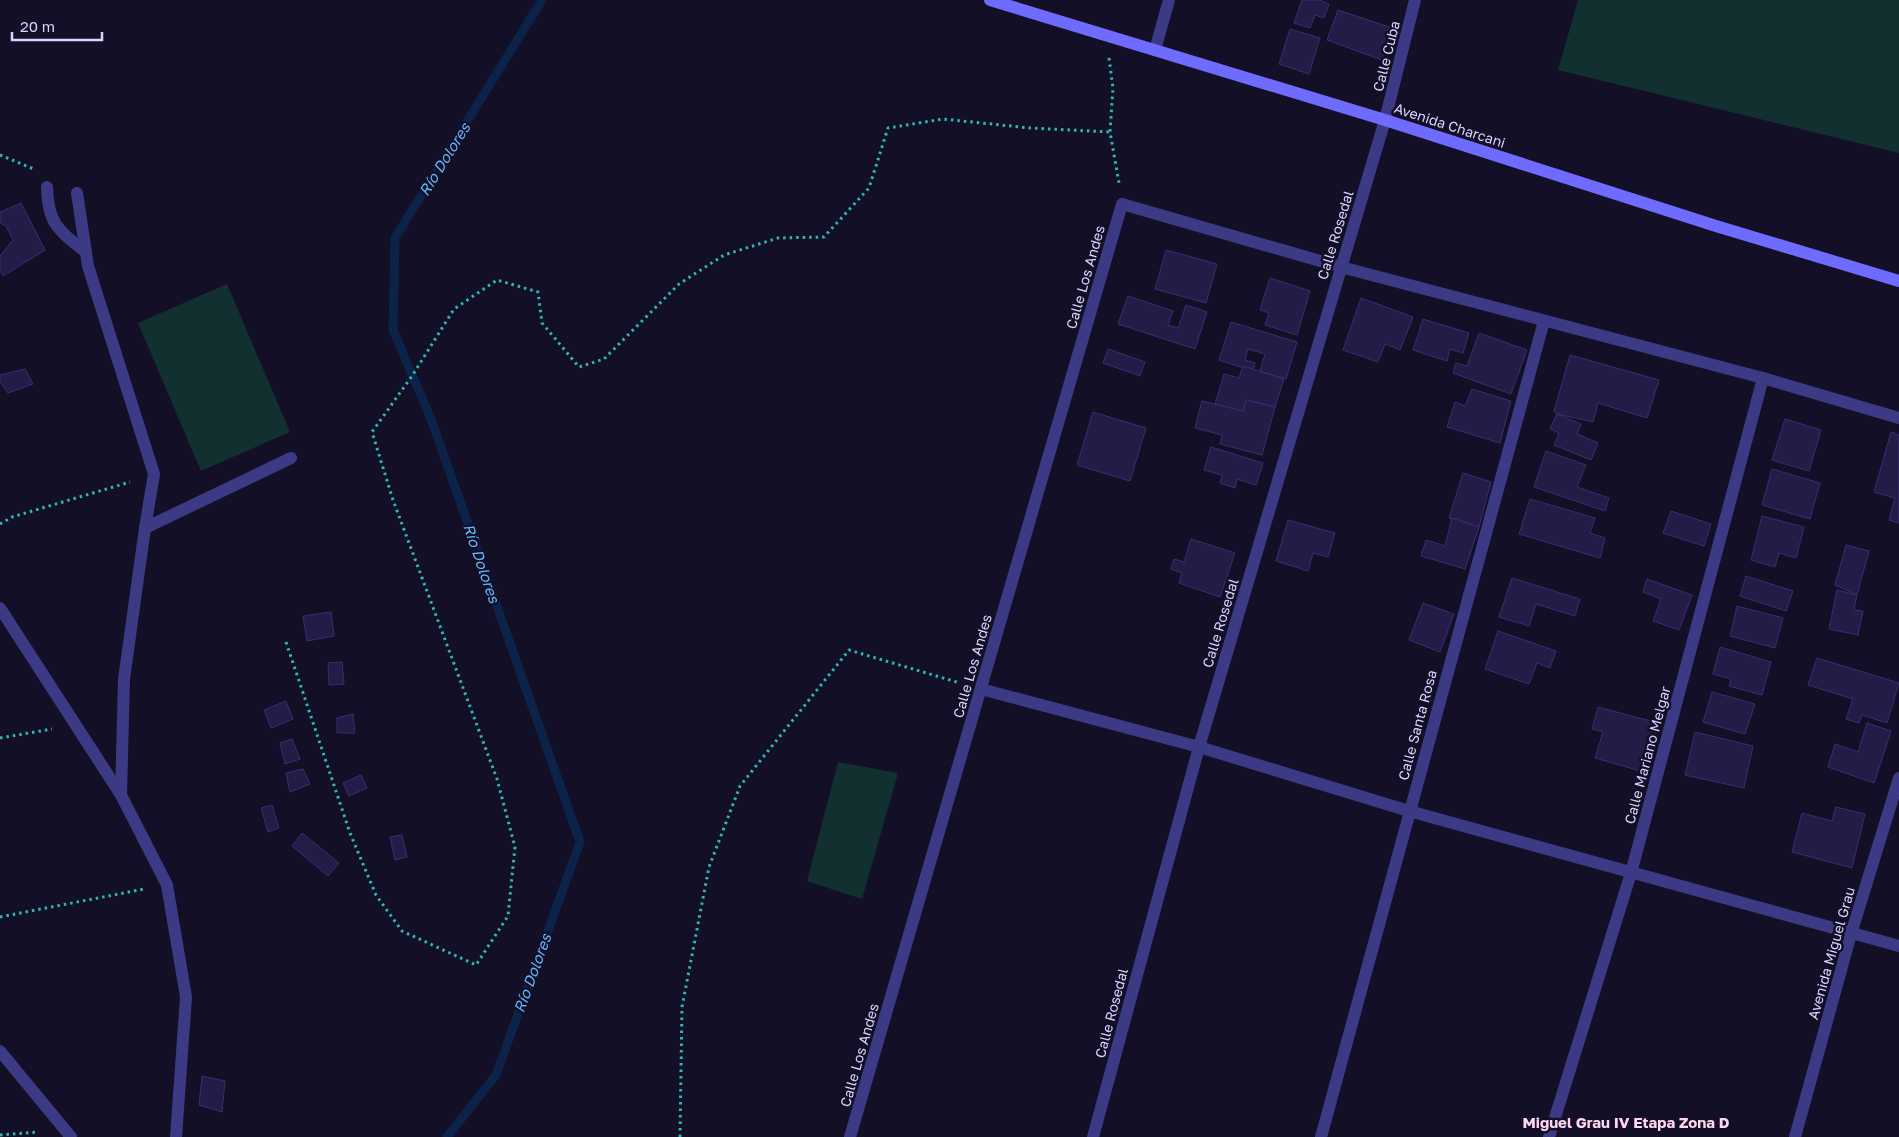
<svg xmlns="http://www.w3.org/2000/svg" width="1899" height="1137" font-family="'Golos Text',sans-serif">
	<rect width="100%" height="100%" fill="#130f26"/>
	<!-- green -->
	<g fill="#12302f">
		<path d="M1578 0H1899V153L1558 70Z"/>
		<path d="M227 284 290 432 201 471 138 323Z"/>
		<path d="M838 762 898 773 862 899 807 881Z"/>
	</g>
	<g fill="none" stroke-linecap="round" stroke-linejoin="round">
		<!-- stream -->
		<path stroke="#0c2248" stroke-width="9" d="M447 1137 496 1075 580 842 431 419 393 330 395 238 542 0"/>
	</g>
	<!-- building -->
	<g fill="#241b47" stroke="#3b2d73">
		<path d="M1302 0H1319L1329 4 1324 18 1315 15 1310 28 1294 23Z"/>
		<path d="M1338 10 1389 27 1382 60 1327 40Z"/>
		<path d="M1290 29 1320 38 1309 74 1279 64Z"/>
		<path d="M21 203 45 250 3 276 0 270V256L13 240 6 226 0 223V212Z"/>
		<path d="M1166 250 1217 264 1206 303 1155 289Z"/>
		<path d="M1270 278 1310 291 1297 335 1265 325 1269 313 1260 310Z"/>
		<path d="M1128 296 1173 311 1168 325 1178 328 1186 305 1207 312 1195 349 1118 324Z"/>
		<path d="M1361 298 1413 317 1400 350 1385 344 1378 362 1343 350Z"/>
		<path d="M1423 319 1469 333 1463 353 1450 349 1447 361 1413 350Z"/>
		<path d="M1231 322 1297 342 1286 379 1260 371 1265 354 1248 349 1245 360 1255 363 1253 371 1219 360Z"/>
		<path d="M1479 333 1527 350 1511 394 1453 373 1456 363 1467 366Z"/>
		<path d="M1108 349 1145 362 1140 376 1103 363Z"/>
		<path d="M1570 355 1659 380 1647 418 1598 403 1593 422 1557 414 1554 411Z"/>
		<path d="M1243 366 1284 379 1275 407 1246 400 1243 411 1215 404 1224 374 1239 378Z"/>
		<path d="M25 369 33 384 8 393 0 382V375Z"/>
		<path d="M1472 389 1511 401 1500 443 1447 427 1455 402 1465 406Z"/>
		<path d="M1246 400 1275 407 1262 455 1220 444 1222 435 1195 428 1202 401 1243 411Z"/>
		<path d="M1093 412 1146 428 1130 481 1077 465Z"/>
		<path d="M1557 414 1581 424 1577 434 1598 443 1591 460 1554 445 1559 433 1550 429Z"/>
		<path d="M1785 419 1821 430 1809 471 1772 460Z"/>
		<path d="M1891 432 1899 435V523L1889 520 1895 498 1874 492Z"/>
		<path d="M1211 447 1263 463 1256 485 1237 479 1235 488 1220 483 1222 475 1204 470Z"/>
		<path d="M1546 451 1586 465 1577 487 1609 498 1605 511 1534 487Z"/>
		<path d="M1772 469 1820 483 1810 519 1762 505Z"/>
		<path d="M1463 473 1491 482 1479 527 1449 518Z"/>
		<path d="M1530 499 1595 518 1590 533 1605 538 1600 558 1519 534Z"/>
		<path d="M1671 511 1711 524 1704 546 1663 533Z"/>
		<path d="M1762 516 1804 527 1796 558 1779 553 1775 567 1751 560Z"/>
		<path d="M1452 518 1479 527 1465 569 1421 556 1426 540 1445 546Z"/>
		<path d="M1288 520 1335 533 1328 557 1313 553 1308 571 1276 561Z"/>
		<path d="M1191 539 1235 553 1220 597 1179 583 1182 573 1171 569 1174 559 1184 562Z"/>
		<path d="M1846 545 1869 551 1857 595 1835 585Z"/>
		<path d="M1746 576 1793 591 1786 611 1740 596Z"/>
		<path d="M1512 578 1580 599 1575 616 1536 604 1529 626 1499 617Z"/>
		<path d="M1647 579 1692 595 1679 630 1653 621 1661 599 1643 592Z"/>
		<path d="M1837 590 1857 595 1854 610 1863 611 1858 635 1829 629Z"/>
		<path d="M1423 603 1454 614 1440 652 1409 640Z"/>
		<path d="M1737 606 1783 618 1775 648 1730 636Z"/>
		<path d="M331 612 334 636 307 641 303 616Z"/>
		<path d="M1498 631 1556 651 1550 668 1537 663 1529 684 1485 669Z"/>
		<path d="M1720 647 1771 662 1762 695 1729 686 1731 679 1713 674Z"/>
		<path d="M1817 658 1899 683 1887 723 1862 715 1859 723 1846 719 1853 699 1808 685Z"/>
		<path d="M342 662 344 684 329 685 328 663Z"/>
		<path d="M1712 692 1755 704 1745 734 1703 722Z"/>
		<path d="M286 701 293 719 271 728 264 710Z"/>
		<path d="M1598 707 1658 723 1644 772 1595 758 1603 732 1592 729Z"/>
		<path d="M353 714 355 733H337V718Z"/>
		<path d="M1867 723 1891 731 1874 783 1828 767 1835 744 1858 752Z"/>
		<path d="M1695 732 1753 746 1744 788 1685 775Z"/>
		<path d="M292 739 300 759 285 764 280 743Z"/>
		<path d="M303 769 310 784 290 792 286 773Z"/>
		<path d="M361 775 367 788 349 796 343 783Z"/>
		<path d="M272 805 279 828 268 832 261 808Z"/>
		<path d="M1836 807 1865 814 1852 868 1792 852 1802 813 1832 821Z"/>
		<path d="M302 833 339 863 328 876 292 846Z"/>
		<path d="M402 835 407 857 395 860 390 837Z"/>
		<path d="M202 1076 225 1081 222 1112 199 1105Z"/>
	</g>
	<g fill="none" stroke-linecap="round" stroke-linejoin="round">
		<!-- path -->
		<g stroke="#2fb8b0" stroke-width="3" stroke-dasharray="2.5 4" stroke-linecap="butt">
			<path d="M1109 58 1113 88 1110 132 1119 183"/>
			<path d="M0 155 36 170"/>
			<path d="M0 524 12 517 130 482"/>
			<path d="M286 642 350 833 376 895 402 931 476 965 508 916 515 847 497 779 393 500 372 432 412 376 454 309 497 280 538 292 542 323 579 367 604 359 679 284 724 255 778 238 824 237 869 188 888 128 943 119 1030 128 1110 132"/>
			<path d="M0 738 52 729"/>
			<path d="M0 917 144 889"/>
			<path d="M0 1135 39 1132"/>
			<path d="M680 1137 682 1007 709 867 740 786 849 650 960 683"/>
		</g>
		<!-- street -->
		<g stroke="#3d3a85" stroke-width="12">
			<path d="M1155 50 1169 0"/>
			<path d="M47 187C48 224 58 230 86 252"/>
			<path d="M77 193 88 266 154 474 145 528 124 679 121 795"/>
			<path d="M145 528 291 458"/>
			<path d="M0 608 121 795 167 885 186 997 176 1137"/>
			<path d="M981 689 1199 747 1409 811 1899 946"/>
			<path d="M0 1051 71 1137"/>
			<path d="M850 1137 1122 204 1341 267 1763 378 1899 418"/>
			<path d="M1093 1137 1199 747 1385 120 1415 0"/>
			<path d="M1321 1137 1544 321"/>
			<path d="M1549 1137 1631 873 1763 378"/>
			<path d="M1795 1137 1851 934 1899 778"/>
		</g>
		<!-- secondary -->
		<path stroke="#6f6bff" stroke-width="12" d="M990 0 1385 120 1716 226 1899 281"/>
	</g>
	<g text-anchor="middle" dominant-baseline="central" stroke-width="5" stroke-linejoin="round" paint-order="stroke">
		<!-- street labels -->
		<g font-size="14" fill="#d9d4ff" stroke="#130f26">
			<text transform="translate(1386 56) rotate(-76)">Calle Cuba</text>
			<text transform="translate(1450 125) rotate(18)">Avenida Charcani</text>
			<text transform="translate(1335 235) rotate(-73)">Calle Rosedal</text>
			<text transform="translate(1085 277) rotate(-74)">Calle Los Andes</text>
			<text transform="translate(1220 623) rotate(-73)">Calle Rosedal</text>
			<text transform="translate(972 666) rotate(-74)">Calle Los Andes</text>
			<text transform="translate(1417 725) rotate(-75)">Calle Santa Rosa</text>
			<text transform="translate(1647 755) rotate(-75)">Calle Mariano Melgar</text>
			<text transform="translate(1831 953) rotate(-74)">Avenida Miguel Grau</text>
			<text transform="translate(1111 1013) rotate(-75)">Calle Rosedal</text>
			<text transform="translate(859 1055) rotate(-74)">Calle Los Andes</text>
		</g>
		<!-- water labels -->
		<g font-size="15" font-style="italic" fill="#62b6ff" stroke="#130f26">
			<text transform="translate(444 159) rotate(-58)">Río Dolores</text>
			<text transform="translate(482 563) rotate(71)">Río Dolores</text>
			<text transform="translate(532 973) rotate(-70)">Río Dolores</text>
		</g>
		<!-- neighbourhood labels -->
		<g font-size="15" font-weight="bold" fill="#ffd6f0" stroke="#130f26">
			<text x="1626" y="1122">Miguel Grau IV Etapa Zona D</text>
		</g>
	</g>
	<!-- scale -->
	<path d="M12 32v8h90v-8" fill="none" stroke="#d9d4ff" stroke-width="2.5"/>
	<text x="20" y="32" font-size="15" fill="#d9d4ff" stroke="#130f26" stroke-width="4" paint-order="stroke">20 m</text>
</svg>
